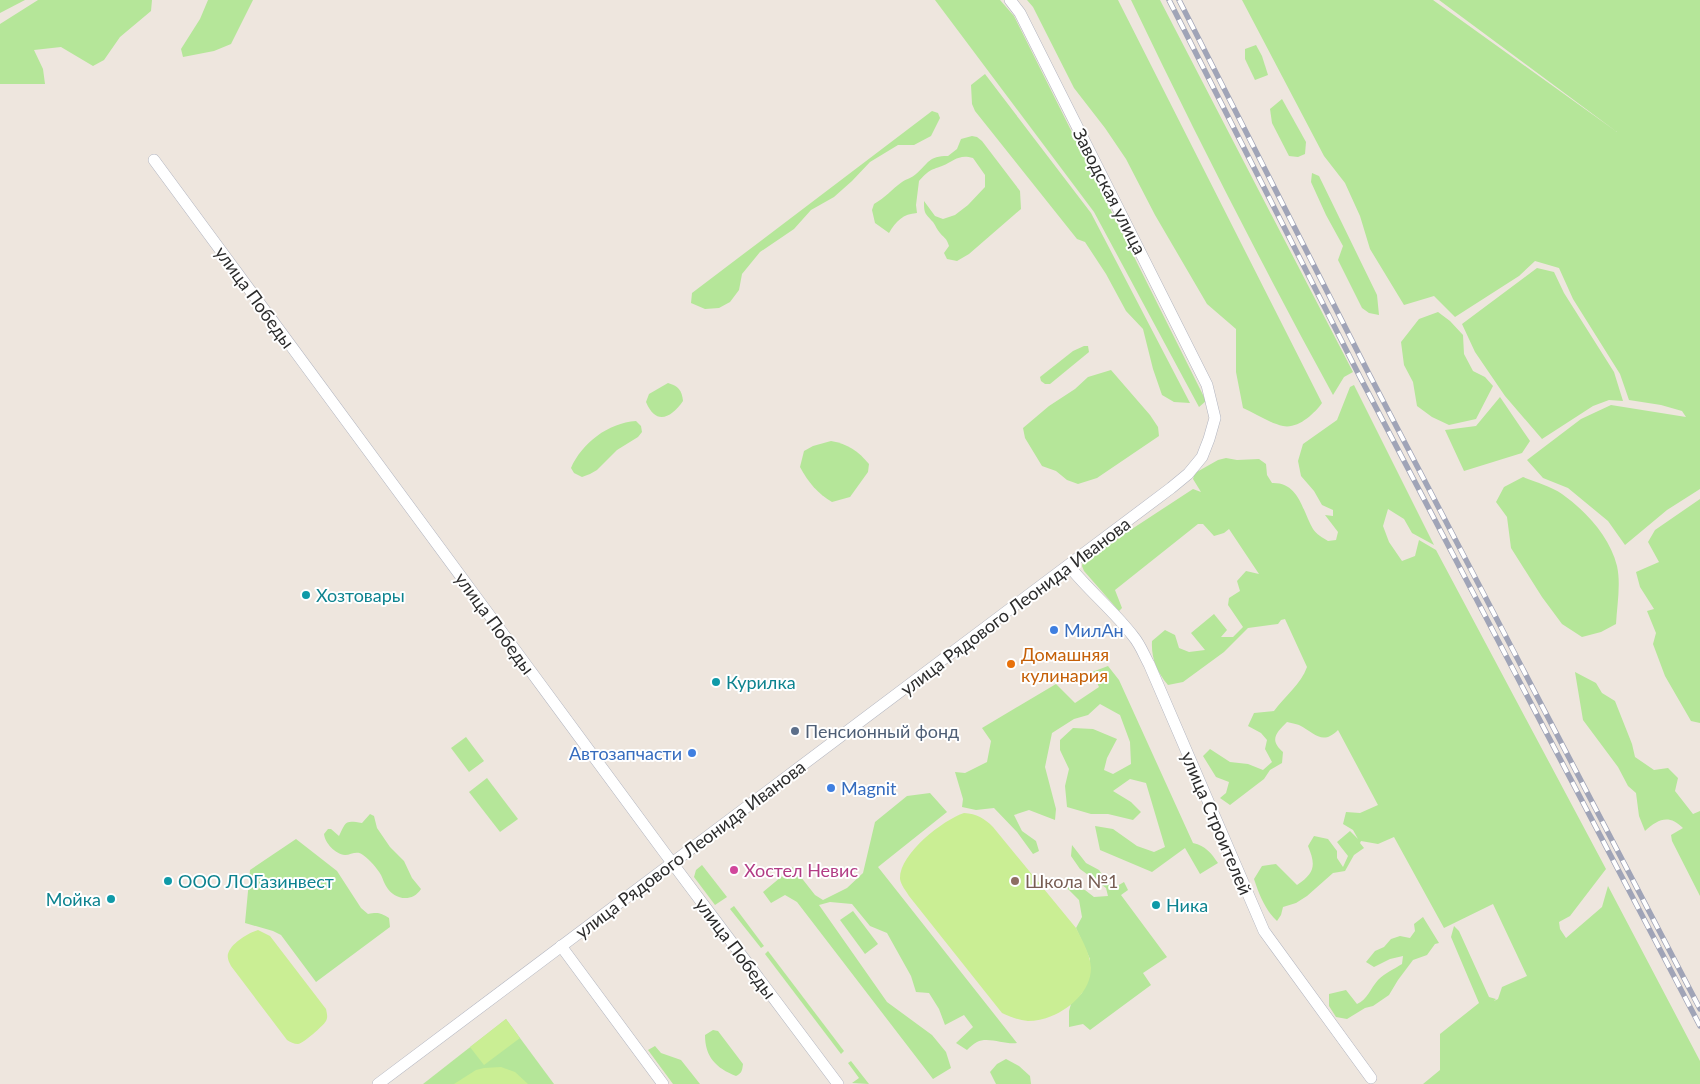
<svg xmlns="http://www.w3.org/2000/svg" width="1700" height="1084" font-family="Lato,sans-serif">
	<rect width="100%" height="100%" fill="#eee6de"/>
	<!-- green -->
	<g fill="#b5e699">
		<path d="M0 0H25L0 13Z"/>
		<path d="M38 0H152L151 11 120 37 104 60 93 66 61 47 34 50 43 69 45 84H0V24Z"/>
		<path d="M208 0H253L231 44 214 51 183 57 181 49 200 19Z"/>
		<path d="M935 0H1000L1014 16 1206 401 1199 407 1094 212Z"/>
		<path d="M1027 0H1118L1322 403C1314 414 1298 429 1283 426 1269 423 1255 413 1243 408L1236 372V329L1207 304 1155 215 1126 159 1105 128 1074 88 1033 7Z"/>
		<path d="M1131 0H1160L1353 372 1344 377 1333 395C1262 265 1195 134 1131 0Z"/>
		<path d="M1242 0H1433L1617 132 1439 0H1700V489L1667 510 1625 545 1608 521 1568 488 1543 478 1527 460 1581 419 1611 405 1686 417 1682 411 1661 405 1629 400 1620 374 1573 299 1559 268 1535 261 1519 276 1455 317 1434 296 1404 305 1370 249 1360 216 1345 183 1324 156Z"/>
		<path d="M1256 45 1262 56 1268 75 1255 80 1245 59V49Z"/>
		<path d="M985 74 1091 213 1190 403 1174 402 1162 395 1153 369 1143 329 1126 311 1106 274 1085 242 1077 239 975 111 972 104 971 85Z"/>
		<path d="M1282 99 1306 142 1305 154 1298 157 1289 156 1272 123 1270 109Z"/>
		<path d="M932 111 938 113 940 118 931 136 914 145H898L870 162 852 181 834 197 811 210 794 229 760 252 742 274 739 290 730 302 719 308 705 309 691 303 692 293Z"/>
		<path d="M972 136 977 137 982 141 1020 191 1021 209 969 254 957 261 947 259 944 253 949 246C946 237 945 239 940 233 937 230 936 226 933 222 925 213 924 214 924 201L935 216 943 219 955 215 968 205 985 187V175L973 158C958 154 955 161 942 166 930 170 928 171 919 181L916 205 917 213C903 214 896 221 889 233L875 223 872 210 874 204C885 198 892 189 902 182 906 179 912 178 916 174 929 163 928 156 948 156L957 149 961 139Z"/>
		<path d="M1312 173 1319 176 1377 295 1379 315 1369 313 1362 308 1338 260 1343 246 1326 215 1311 182Z"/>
		<path d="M1537 268 1554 272 1564 293 1614 372 1623 401 1609 400 1593 406 1542 439 1505 396 1475 352 1462 324Z"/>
		<path d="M1438 312 1450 321 1463 335 1464 354 1473 371 1485 377 1493 386 1476 419 1449 425 1432 417 1417 406 1413 382 1404 365 1401 342 1419 319Z"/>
		<path d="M1084 346H1088L1089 352 1050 384H1045L1041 381 1040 377 1073 351Z"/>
		<path d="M1111 370 1150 415 1158 427 1159 436 1097 478 1078 484 1067 480 1056 471 1042 466 1025 438 1023 428 1049 406 1075 389 1088 377Z"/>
		<path d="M668 383C678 386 682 390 683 401 671 418 656 426 646 402L649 394Z"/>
		<path d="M1354 385 1434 545 1412 533 1404 519 1388 509 1383 526 1389 542 1402 561 1415 556 1419 540 1436 550 1606 869 1570 916 1559 922 1560 929 1566 938 1602 907 1608 886 1700 1061V1084H1423L1440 1070V1034L1479 1003 1451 937 1454 926 1459 931 1489 997 1496 999 1494 1001 1498 999 1502 987 1527 976 1493 904 1444 928 1394 837 1378 844 1361 841 1360 843 1364 848 1354 855 1345 871 1333 873 1307 896 1296 903 1283 907 1281 915 1277 921C1265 910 1259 894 1254 879L1262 866 1276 864 1297 885C1315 873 1316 865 1308 846L1314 836 1328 839 1337 851V858L1343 867 1348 856 1337 842 1350 831 1358 839 1353 830 1343 824 1346 812 1360 813 1378 805 1338 730C1322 746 1315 733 1299 725 1296 724 1291 723 1287 722 1276 733 1269 740 1283 752L1282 763 1270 770 1264 779 1230 805 1220 798 1226 793 1229 782 1216 777 1203 756 1210 749 1230 762 1248 764 1263 770 1272 762 1265 749 1267 740 1261 733 1248 726 1254 713 1274 711C1285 696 1301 684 1307 667L1285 619 1281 620 1278 624 1248 628 1224 652 1183 682 1168 685C1157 672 1151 659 1152 641L1165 630 1175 635 1179 648 1189 652 1205 650 1191 633 1214 614 1227 630 1221 637H1233L1243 627 1228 605 1229 598 1240 591 1237 581 1246 571 1259 574 1229 529 1224 533 1214 536 1203 524H1198L1115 590 1122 608 1119 611 1084 571 1082 566 1083 561 1193 489 1201 492 1193 479 1195 473 1218 460 1226 458 1237 460 1259 459 1266 464 1267 475 1272 483C1299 482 1302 510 1313 529 1316 534 1323 538 1328 541L1336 540 1338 532 1325 515 1333 516V510L1322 505 1314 491 1301 476 1298 461 1303 444 1337 420 1350 387Z"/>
		<path d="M1500 397 1530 441 1522 453 1464 471 1445 430 1476 426Z"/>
		<path d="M636 421 641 426 642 432 638 437 617 450 597 470 590 474 582 477 574 473 571 468C582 443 608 423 636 421Z"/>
		<path d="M831 441C848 444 858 451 869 464L868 472 850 497 832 502C818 494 808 482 800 467L804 451 813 446Z"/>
		<path d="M1523 477C1535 482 1551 486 1562 494 1586 511 1610 537 1617 566 1621 584 1617 606 1616 624L1601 632 1582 637 1562 624 1542 597 1511 548 1507 517 1496 502 1504 487Z"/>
		<path d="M1700 499V723L1691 721 1665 676 1653 644 1656 633 1647 611 1654 609 1640 587 1636 572 1659 562 1648 542 1655 530Z"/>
		<path d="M1108 666 1119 680 1193 843C1206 846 1211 853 1218 863L1200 874 1185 848 1152 872 1100 850 1095 826 1113 829 1137 846 1154 852 1165 847 1146 783 1130 779 1113 791 1131 802 1141 812 1133 820 1108 814H1091L1067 807 1065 786 1069 769 1060 750V740L1073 728 1093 729 1117 739 1107 758 1104 770 1113 774 1131 764 1130 742 1120 715 1100 704 1088 715 1074 719 1052 733 1045 767 1056 809 1055 820 1029 810 1014 815 1022 831 1036 841 1039 851 1033 854 1017 832 994 808 976 810 962 807 963 799 955 772 965 773 987 762 991 741 982 728 1056 684 1075 703 1099 687 1092 672Z"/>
		<path d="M1575 672 1596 683 1602 693 1615 701 1632 744 1635 757 1654 770 1668 768 1678 778 1675 791 1693 814 1700 811V896L1672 841 1671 835 1683 828C1669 814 1658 819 1645 831L1639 816 1636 793 1628 786 1618 767 1583 720Z"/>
		<path d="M466 737 484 761 469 772 451 748Z"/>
		<path d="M487 778 518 819 500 832 469 792Z"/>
		<path d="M930 793 947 812 878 867 1017 1043C1005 1045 988 1036 977 1042 973 1044 970 1047 967 1050L956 1043 973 1027 964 1015 945 1025 939 1009 929 993 916 992 911 976 887 933 870 926 852 904 830 902 819 905 887 1002 932 1035 946 1052 951 1068 933 1079 797 902 785 895 771 903 763 892 793 867 815 895 823 900 847 888 863 873 875 822 907 796Z"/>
		<path d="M370 814 374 816 377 828 390 847 404 861 412 878 421 889C412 903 394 900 386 886 384 883 383 879 381 875 377 868 370 860 363 855 357 850 351 855 345 855 335 854 325 843 324 834L328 829H331L339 836C346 822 344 820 362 823Z"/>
		<path d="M296 839 337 871 361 908 368 914C378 912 381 913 389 918L390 927 316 982 281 935 273 931 245 923 250 870Z"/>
		<path d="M1072 845 1086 863 1099 870 1112 889 1124 882 1128 890 1121 895 1167 957 1143 973 1151 985 1090 1030 1083 1024 1069 1027V1011L1071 1004 1082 993 1090 959 1076 928 1082 917 1079 900 1065 886 1085 890 1094 897 1108 896 1106 888 1080 869 1071 856Z"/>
		<path d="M702 865 727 897 715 905 694 877 696 870Z"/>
		<path d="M734 906 764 946 761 948 730 909Z"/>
		<path d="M853 911 878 944 865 954 840 920Z"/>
		<path d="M1423 917 1439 943 1435 944 1427 955 1413 960 1398 980 1389 995 1373 1006 1365 1008 1347 1019 1336 1017 1329 1006V994L1346 990 1357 1004C1368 999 1370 989 1378 980 1385 973 1394 969 1402 964L1403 956 1390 959 1374 967 1366 962 1375 951 1384 947 1391 939 1400 936 1410 938 1415 931 1414 924Z"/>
		<path d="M768 951 844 1051 841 1054 765 954Z"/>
		<path d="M506 1019 554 1084H423Z"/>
		<path d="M713 1030 718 1031 743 1064C742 1071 742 1073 736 1076 716 1068 705 1057 705 1035Z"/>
		<path d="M655 1046 661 1053 681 1060 700 1084H673L648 1050Z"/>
		<path d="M1006 1059 1019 1066 1030 1076 1031 1084H996L990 1072 997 1064Z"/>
		<path d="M851 1061 869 1084 852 1083 859 1078 848 1063Z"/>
	</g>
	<!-- pitch -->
	<g fill="#caee94">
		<path d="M964 813C977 814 984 818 993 827L1076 928C1082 940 1090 953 1091 968 1091 997 1056 1021 1028 1021 1018 1020 1011 1017 1002 1013L909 896C906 891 901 885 900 879 899 854 943 820 964 813Z"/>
		<path d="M258 930 270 936 326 1009C327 1014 328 1017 326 1021 323 1026 304 1043 298 1044 294 1044 290 1042 287 1040L231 966C229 962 227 958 228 954 231 943 248 933 258 930Z"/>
		<path d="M506 1019 520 1038 484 1065 470 1047Z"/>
		<path d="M501 1067 515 1072 528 1084H454L476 1070 484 1068Z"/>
	</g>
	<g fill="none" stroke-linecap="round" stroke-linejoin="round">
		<!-- minor casing -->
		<g stroke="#b2b5c0" stroke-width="12">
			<g id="minor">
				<path d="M154 160 664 852 838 1084"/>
				<path d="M1069 566C1089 591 1114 611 1133 636 1140 644 1144 655 1149 664L1264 931 1371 1078"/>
				<path d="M561 946 663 1084"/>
				<path d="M378 1084 1171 488 1188 474 1202 457 1209 439 1215 418 1207 385 1020 13 1010 0"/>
			</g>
		</g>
		<!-- minor -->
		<use href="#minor" stroke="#fff" stroke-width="11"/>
		<!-- rail casing -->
		<g stroke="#a0a4b7" stroke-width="5.5">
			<g id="rail">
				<path d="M1169 0 1360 377 1700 1026"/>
				<path d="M1179 0 1368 372 1700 1009"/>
			</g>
		</g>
		<!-- rail -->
		<use href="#rail" stroke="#fff" stroke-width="4" stroke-dasharray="11" stroke-linecap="butt"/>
	</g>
	<!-- markers -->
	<g fill="#0f9aa8" stroke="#fff" stroke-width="2">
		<circle cx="306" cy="595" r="5"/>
		<circle cx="716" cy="682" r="5"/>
		<circle cx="168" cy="881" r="5"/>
		<circle cx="111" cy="899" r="5"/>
		<circle cx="1156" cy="905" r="5"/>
	</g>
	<g fill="#3f7fe0" stroke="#fff" stroke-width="2">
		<circle cx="1054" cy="630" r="5"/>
		<circle cx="692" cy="753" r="5"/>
		<circle cx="831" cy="788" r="5"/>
	</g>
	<circle fill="#e8710a" stroke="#fff" stroke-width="2" cx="1011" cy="664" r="5"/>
	<circle fill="#5c6f8a" stroke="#fff" stroke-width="2" cx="795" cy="731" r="5"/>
	<circle fill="#d1479c" stroke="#fff" stroke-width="2" cx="734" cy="870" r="5"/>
	<circle fill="#8d6e63" stroke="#fff" stroke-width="2" cx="1015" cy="881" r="5"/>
	<g text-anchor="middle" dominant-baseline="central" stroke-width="4" stroke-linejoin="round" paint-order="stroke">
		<!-- street labels -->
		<g font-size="18" fill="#2c2c2c" stroke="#fff">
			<text transform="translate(1110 191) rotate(63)">Заводская улица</text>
			<text transform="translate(255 297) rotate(54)">улица Победы</text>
			<text transform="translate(1015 606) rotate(-37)">улица Рядового Леонида Иванова</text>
			<text transform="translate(495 623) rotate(54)">улица Победы</text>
			<text transform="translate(1217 823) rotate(67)">улица Строителей</text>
			<text transform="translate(690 849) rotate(-37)">улица Рядового Леонида Иванова</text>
			<text transform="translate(736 948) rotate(53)">улица Победы</text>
		</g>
		<!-- culture labels -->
		<g font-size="18" fill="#0d838f" stroke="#fff" text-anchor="start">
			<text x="316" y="595">Хозтовары</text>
			<text x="726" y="682">Курилка</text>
			<text x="178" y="881">ООО ЛОГазинвест</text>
			<text x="101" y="899" text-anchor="end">Мойка</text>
			<text x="1166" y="905">Ника</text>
		</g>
		<!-- shop labels -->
		<g font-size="18" fill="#366cbe" stroke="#fff" text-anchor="start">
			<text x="1064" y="630">МилАн</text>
			<text x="682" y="753" text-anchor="end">Автозапчасти</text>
			<text x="841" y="788">Magnit</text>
		</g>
		<!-- food labels -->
		<g font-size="18" fill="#c56008" stroke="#fff" text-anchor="start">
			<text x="1021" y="654">Домашняя<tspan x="1021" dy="21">кулинария</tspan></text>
		</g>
		<!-- service labels -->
		<g font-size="18" fill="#4e5e75" stroke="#fff" text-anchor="start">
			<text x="805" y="731">Пенсионный фонд</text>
		</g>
		<!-- hotel labels -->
		<g font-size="18" fill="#b23c85" stroke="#fff" text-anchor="start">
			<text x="744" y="870">Хостел Невис</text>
		</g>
		<!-- education labels -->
		<g font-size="18" fill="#785e54" stroke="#fff" text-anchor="start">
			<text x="1025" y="881">Школа №1</text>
		</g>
	</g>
</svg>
